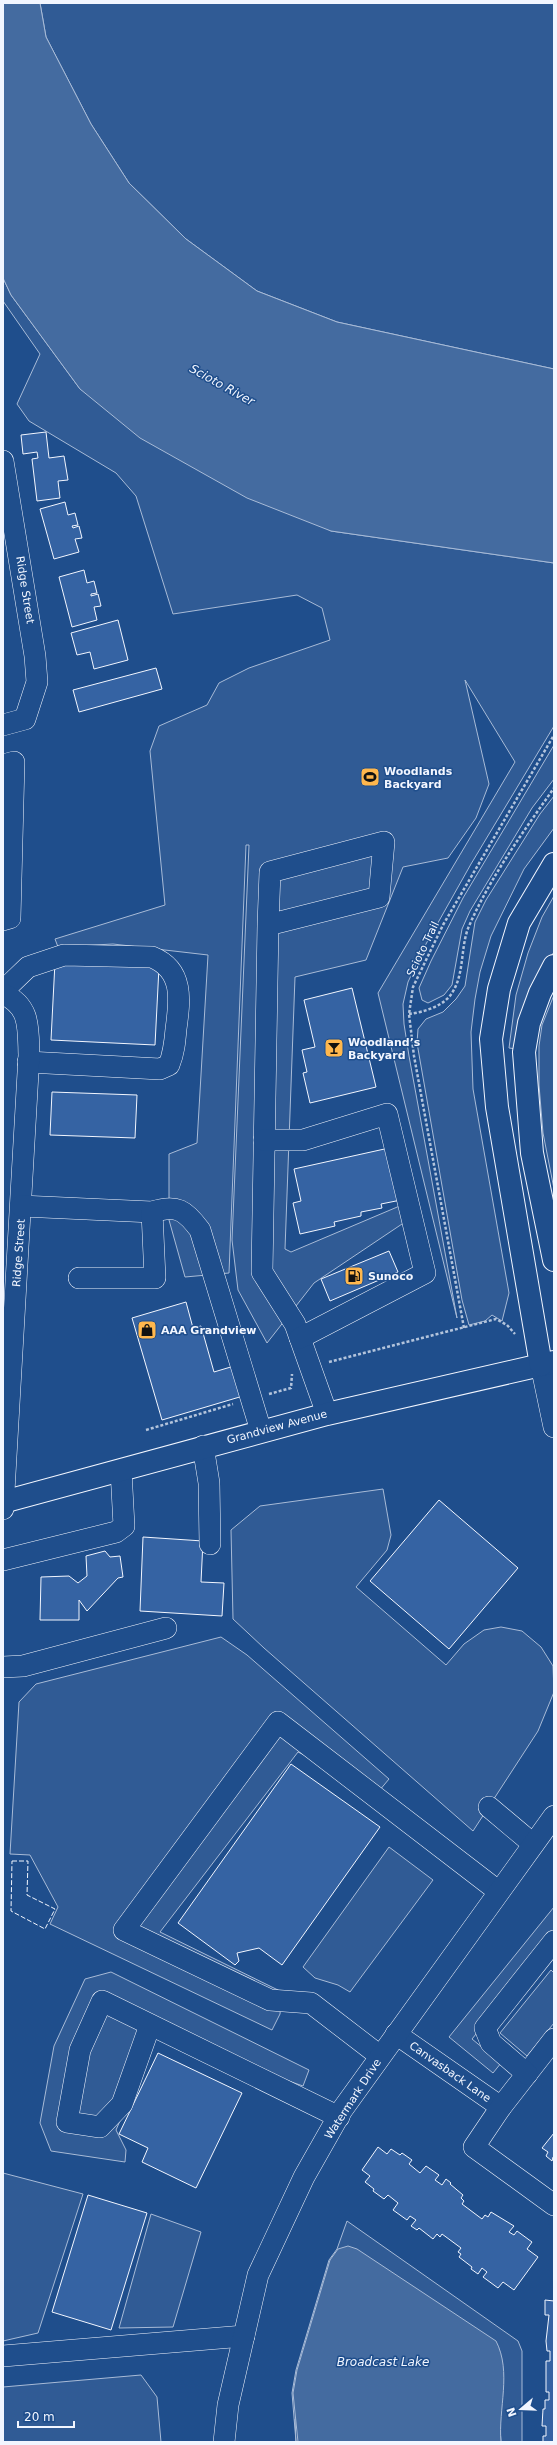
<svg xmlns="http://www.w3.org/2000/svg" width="557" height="2445" font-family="'DejaVu Sans',sans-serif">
	<rect width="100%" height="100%" fill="#1f4e8c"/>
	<!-- built -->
	<g fill="#305b95" stroke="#a8bbd7">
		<path d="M40 3H554V369L337 322 257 291 186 239 129 183 91 124 46 37Z"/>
		<path d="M3 278 11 295 80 389 331 531 554 563V726L471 864 426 944 408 982 403 1004 404 1024 409 1056 457 1318 378 993 515 762 465 680 489 784 476 818 448 858 403 867 366 960 295 977 285 1249 291 1252 402 1205 405 1222 314 1283 267 1343 238 1290 232 1240 249 845H246L229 1273 185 1277 169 1220V1154L197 1143 208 955 113 944 58 947 55 939 165 905 150 751 159 726 207 705 219 683 249 668 330 640 322 608 297 595 173 614 136 496 116 473 29 421 17 404 40 354 3 301Z"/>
		<path d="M554 745V779L532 808 470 911 462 929 452 985 444 995 428 1003 422 1000 419 988 431 961 463 898Z"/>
		<path d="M554 796V828L524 869 491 936 480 972 475 999 471 1032 473 1089 509 1293 502 1321 492 1315 485 1321 469 1325 462 1300 417 1043 418 1029 426 1019 443 1012 456 999 465 986 475 922 486 900 540 814Z"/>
		<path d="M554 896V952L544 965 517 1049 509 1048 516 995 528 953 542 917Z"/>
		<path d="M554 995V1189L543 1133 539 1085V1046L542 1025Z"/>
		<path d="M383 1489 391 1535 387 1550 356 1587 446 1665 464 1644 484 1630 501 1627 522 1631 541 1647 553 1666 554 1692 538 1731 473 1831 264 1648 233 1619 231 1530 260 1506Z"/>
		<path d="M221 1637 247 1655 389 1779 379 1791 298 1752 160 1932 282 1992 280 2014 272 2030 50 1924 58 1907 30 1855 10 1854 19 1702 36 1684Z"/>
		<path d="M389 1847 433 1880 350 1992 338 1985 315 1978 303 1967Z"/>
		<path d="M554 1907V1938L472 2039 501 2063 493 2073 449 2037Z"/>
		<path d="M551 1970 554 1973V2023L527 2056 500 2033Z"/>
		<path d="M111 1972 309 2070 303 2086 157 2035 116 2130 126 2150 125 2162 51 2151 40 2123 54 2046 85 1979Z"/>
		<path d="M3 2173 83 2194 38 2333 3 2341Z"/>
		<path d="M151 2214 201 2232 173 2327 119 2328Z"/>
		<path d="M347 2221 518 2341 522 2351V2442H501L500 2427 295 2419 296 2442 292 2393 296 2370 329 2260 337 2249Z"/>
		<path d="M141 2375 157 2397 161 2442H3V2387Z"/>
	</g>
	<!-- water -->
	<g fill="#446ba0" stroke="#a8bbd7">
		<path d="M3 3H40L46 37 91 124 129 183 186 239 257 291 337 322 554 369V563L331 531 247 498 140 438 80 389 11 295 3 278Z"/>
		<path d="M348 2246 357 2249 496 2341C512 2372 498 2409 501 2442H298L293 2393 297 2370 330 2260 338 2249Z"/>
	</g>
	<!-- building -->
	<g fill="#3563a3" stroke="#f2f6ff">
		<path d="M46 432 49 458 64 456 68 480 58 481 60 498 37 501 32 459 38 458 37 452 23 454 21 435Z"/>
		<path d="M65 502 68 515 75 513 78 525 72 526 73 528 79 526 82 538 75 539 79 552 54 559 40 509Z"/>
		<path d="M84 570 87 583 94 581 97 593 91 594V596L98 594 101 606 94 607 97 620 72 627 59 577Z"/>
		<path d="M118 620 128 660 94 669 90 652 77 655 71 633Z"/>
		<path d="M156 668 162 689 79 712 73 690Z"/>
		<path d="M55 962 159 967 155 1045 51 1040Z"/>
		<path d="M352 988 376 1087 310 1103 303 1073 307 1072 302 1050 315 1047 304 1000Z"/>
		<path d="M52 1092 137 1095 135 1138 50 1135Z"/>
		<path d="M389 1148 401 1200 381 1204 382 1208 361 1212V1216L334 1222 335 1226 300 1234 293 1203 301 1201 294 1169Z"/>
		<path d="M389 1251 398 1272 330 1301 321 1279Z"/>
		<path d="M186 1302 193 1328 201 1326 214 1372 234 1366 243 1396 162 1420 132 1318Z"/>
		<path d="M439 1500 518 1568 449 1649 370 1581Z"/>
		<path d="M143 1537 203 1541 201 1582 224 1583 222 1616 140 1611Z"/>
		<path d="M105 1551 110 1557 120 1556 123 1577 118 1578 87 1611 79 1600V1620H40L41 1577 69 1576 78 1583 87 1576 86 1556Z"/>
		<path d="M291 1764 380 1827 282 1965 259 1948 237 1953 239 1961 235 1965 178 1923Z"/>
		<path d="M158 2053 242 2093 196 2188 142 2162 148 2148 119 2134Z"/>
		<path d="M554 2133V2158L553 2157 552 2161 546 2156 548 2152 542 2148Z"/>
		<path d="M378 2147 387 2154 391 2149 400 2155 402 2153 412 2160 409 2164 420 2173 426 2166 439 2175 435 2180 442 2185 446 2179 451 2183 450 2184 463 2195 461 2198 464 2201 462 2204 482 2219 485 2215 488 2217 491 2212 514 2226 509 2232 514 2235 517 2231 532 2242 527 2249 538 2257 514 2290 503 2282 498 2288 483 2277 487 2272 482 2268 478 2274 471 2269 472 2267 459 2257 461 2254 458 2252 461 2248 442 2234 440 2237 437 2234 433 2239 419 2228 417 2230 411 2226 416 2220 410 2216 407 2220 393 2210 398 2203 388 2195 384 2199 373 2191 374 2189 365 2182 370 2176 362 2170Z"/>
		<path d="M88 2195 147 2213 111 2330 52 2312Z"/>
		<path d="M545 2300 554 2301V2442H543V2436H546V2426H542L543 2409H545V2400H549V2392H546V2361H550V2351H547L546 2341 549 2315H545Z"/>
	</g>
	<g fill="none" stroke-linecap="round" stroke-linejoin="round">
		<!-- minor casing -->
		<g stroke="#f2f6ff" stroke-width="22">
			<g id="minor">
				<path d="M3 461 35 656 37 682 25 719 3 725"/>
				<path d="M3 765 14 762 10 918 3 920"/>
				<path d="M268 925 379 897 384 842 270 872 268 925 262 1272 295 1324 327 1414"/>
				<path d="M3 991 28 967 64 955 152 957C184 970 180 1000 176 1029 175 1041 174 1053 169 1065L160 1069 28 1062"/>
				<path d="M3 994C31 1006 28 1029 29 1055L3 1509"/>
				<path d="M264 1140H303L387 1114 425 1273 300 1338"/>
				<path d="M21 1206 152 1212C177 1204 185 1210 200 1230L261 1431"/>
				<path d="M79 1278H155L152 1212"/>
				<path d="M541 1365 554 1427"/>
				<path d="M203 1446 209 1483 210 1544"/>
				<path d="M3 1560 116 1532 124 1526 121 1470"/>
				<path d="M3 1667 23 1666 166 1628"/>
				<path d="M489 1807 533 1844"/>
				<path d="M150 2025 122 2104 100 2127 67 2122 80 2050 102 2001 339 2117"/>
				<path d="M396 2034 501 2107"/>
				<path d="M554 2039 501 2107 474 2147 554 2205"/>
				<path d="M380 2056 311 2003 270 2000 124 1930 278 1722 498 1891"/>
				<path d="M527 2074 491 2043 485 2028 554 1941"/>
				<path d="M3 2356 244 2336"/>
				<path d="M224 2442 228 2405 258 2275 304 2177 342 2110 554 1816"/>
			</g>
		</g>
		<!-- major casing -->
		<g stroke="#f2f6ff" stroke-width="24">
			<path id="major" d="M3 1502 327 1414 554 1362"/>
		</g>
		<!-- highway casing -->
		<g stroke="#f2f6ff" stroke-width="24">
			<g id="highway">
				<path d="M554 966 540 993 529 1023 524 1052 532 1153 554 1260"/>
				<path d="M541 1365 497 1107 491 1039 499 989 519 923 554 864"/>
			</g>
		</g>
		<!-- path -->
		<g stroke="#b3c4dc" stroke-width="2.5" stroke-dasharray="3 2" stroke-linecap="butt">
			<path d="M409 1014C424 1012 444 1006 452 993 465 973 460 947 469 926 491 876 523 832 554 788"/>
			<path d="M464 1328 414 1056 409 1014 413 987 443 925 554 735"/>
			<path d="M329 1362 496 1319 507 1325 515 1334"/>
			<path d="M269 1394 291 1388 292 1374"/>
			<path d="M146 1430 233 1404"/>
		</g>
		<!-- minor -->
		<use href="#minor" stroke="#1f4e8c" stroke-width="21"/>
		<!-- major -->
		<use href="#major" stroke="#1f4e8c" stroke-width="22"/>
		<!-- highway -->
		<use href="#highway" stroke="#1f4e8c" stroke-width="22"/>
		<!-- fence -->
		<path stroke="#f2f6ff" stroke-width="1" stroke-dasharray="5 2" stroke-linecap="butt" d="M12 1861H28L27 1895 55 1909 45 1929 11 1911Z"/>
	</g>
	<!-- icons -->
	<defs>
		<g id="stadium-square" transform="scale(1)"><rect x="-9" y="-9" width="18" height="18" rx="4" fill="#ffb74d" stroke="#1f4e8c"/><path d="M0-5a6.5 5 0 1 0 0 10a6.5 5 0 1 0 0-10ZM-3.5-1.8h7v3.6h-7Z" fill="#111"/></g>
		<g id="bar-square" transform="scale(1)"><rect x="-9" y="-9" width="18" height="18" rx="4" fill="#ffb74d" stroke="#1f4e8c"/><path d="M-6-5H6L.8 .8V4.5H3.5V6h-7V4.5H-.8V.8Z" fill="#111"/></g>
		<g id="fuel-square" transform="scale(1)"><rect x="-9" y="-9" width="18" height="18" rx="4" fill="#ffb74d" stroke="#1f4e8c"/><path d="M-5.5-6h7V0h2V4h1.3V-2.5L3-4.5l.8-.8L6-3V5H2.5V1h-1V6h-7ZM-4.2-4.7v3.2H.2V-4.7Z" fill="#111"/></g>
		<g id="shop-square" transform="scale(1)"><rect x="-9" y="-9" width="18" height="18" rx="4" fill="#ffb74d" stroke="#1f4e8c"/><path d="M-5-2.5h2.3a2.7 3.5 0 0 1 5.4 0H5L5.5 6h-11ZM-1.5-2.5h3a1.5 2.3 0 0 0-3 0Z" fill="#111"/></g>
	</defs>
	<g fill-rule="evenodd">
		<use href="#stadium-square" x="370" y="777"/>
		<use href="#bar-square" x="334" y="1048"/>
		<use href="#fuel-square" x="354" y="1276"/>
		<use href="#shop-square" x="147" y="1330"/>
	</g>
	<g text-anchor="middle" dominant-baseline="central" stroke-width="3" stroke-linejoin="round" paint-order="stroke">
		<!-- street labels -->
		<g font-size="11" fill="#f2f6ff" stroke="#1f4e8c">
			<text transform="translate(25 590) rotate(81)">Ridge Street</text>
			<text transform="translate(423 949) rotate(-64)">Scioto Trail</text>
			<text transform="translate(19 1253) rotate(-86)">Ridge Street</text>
			<text transform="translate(277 1427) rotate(-15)">Grandview Avenue</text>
			<text transform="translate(450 2072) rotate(35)">Canvasback Lane</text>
			<text transform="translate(353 2099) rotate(-57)">Watermark Drive</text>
		</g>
		<!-- poi labels -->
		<g font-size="11" font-weight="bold" fill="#f2f6ff" stroke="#1f4e8c" text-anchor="start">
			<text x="384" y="771">Woodlands<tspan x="384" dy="13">Backyard</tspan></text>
			<text x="348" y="1042">Woodland’s<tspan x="348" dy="13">Backyard</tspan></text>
			<text x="368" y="1276">Sunoco</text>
			<text x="161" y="1330">AAA Grandview</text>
		</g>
		<!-- water labels -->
		<g font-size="12" font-style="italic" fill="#f2f6ff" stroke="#1f4e8c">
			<text transform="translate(222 385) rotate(29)">Scioto River</text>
			<text x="383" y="2362">Broadcast Lake</text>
		</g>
	</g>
	<!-- border -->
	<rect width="557" height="2445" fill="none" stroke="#f2f6ff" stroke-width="8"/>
	<!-- north arrow -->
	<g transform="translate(521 2409) rotate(251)" stroke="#1f4e8c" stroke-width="3" paint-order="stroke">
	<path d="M0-3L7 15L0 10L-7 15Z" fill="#f2f6ff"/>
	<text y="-6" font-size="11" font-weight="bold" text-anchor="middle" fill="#f2f6ff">N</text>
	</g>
	<!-- scale -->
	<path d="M18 2421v6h56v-6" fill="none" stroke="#f2f6ff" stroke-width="2"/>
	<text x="24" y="2421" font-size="12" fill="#f2f6ff" stroke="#1f4e8c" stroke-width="3" paint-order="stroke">20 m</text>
</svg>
